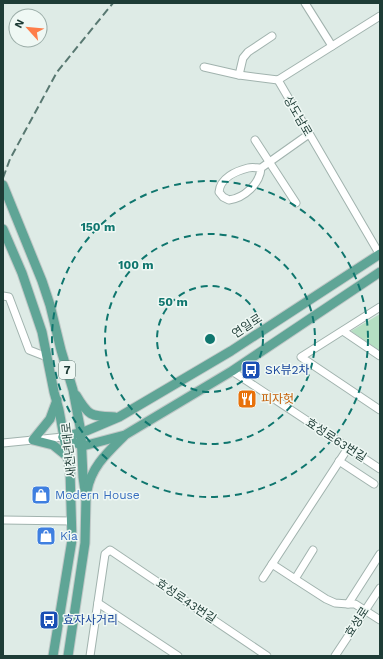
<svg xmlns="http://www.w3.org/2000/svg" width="383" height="659" font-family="'Work Sans','Noto Sans KR',sans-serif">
	<rect width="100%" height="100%" fill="#deebe6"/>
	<!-- green -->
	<path fill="#b5dfc2" d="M380 314V351L351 331Z"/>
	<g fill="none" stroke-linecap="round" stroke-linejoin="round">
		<!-- minor casing -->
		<g stroke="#a1b3ae" stroke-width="9">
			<g id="minor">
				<path d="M305 3 332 46"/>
				<path d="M204 67 239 75 278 80"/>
				<path d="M239 75 243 58 248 52 272 36"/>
				<path d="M278 80 380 255"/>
				<path d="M278 80 380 16"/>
				<path d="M255 140 296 203"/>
				<path d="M261 168C257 168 252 167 248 168 236 171 220 178 219 192L223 197 229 200C244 198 260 184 261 168L309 134"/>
				<path d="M3 296 9 297 29 350 47 357"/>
				<path d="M380 307 301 357 380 410"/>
				<path d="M343 331 380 356"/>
				<path d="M232 371 380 469"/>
				<path d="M3 443 63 437"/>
				<path d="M339 461 374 484"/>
				<path d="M3 520 72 521"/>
				<path d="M313 550 295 579 326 599 335 603 348 604 380 554"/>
				<path d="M272 564 295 579"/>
				<path d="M263 578 348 448"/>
				<path d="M98 603 178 656"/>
				<path d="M348 604H355L380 620"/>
				<path d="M90 656 105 554 110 550 267 656"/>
				<path d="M335 656 380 588"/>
			</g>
		</g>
		<!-- major casing -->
		<g stroke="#c0c8c7" stroke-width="11">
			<g id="major">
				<path d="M3 185 42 281 50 305 61 350 73 390 81 432 83 477 86 497 85 543 68 656"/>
				<path d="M3 229 22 273 42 332 54 392 59 410 70 470 72 540 53 656"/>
				<path d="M76 395C89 417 91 416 115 417"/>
				<path d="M57 400 50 419 33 440 53 445 68 457"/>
				<path d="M63 437 83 446 125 435 232 371 380 272"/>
				<path d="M63 437 86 431 119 417 231 351 380 254"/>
				<path d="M87 491C91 467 108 452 124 436"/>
			</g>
		</g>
		<!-- minor -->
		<use href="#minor" stroke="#fff" stroke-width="7"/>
		<!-- major -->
		<use href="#major" stroke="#5fa596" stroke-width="9"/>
		<!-- rail -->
		<path stroke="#587871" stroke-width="2" stroke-dasharray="8 4" stroke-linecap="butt" d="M3 178 10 159 57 72 113 3"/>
	</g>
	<!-- distance rings -->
	<g fill="none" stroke="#0f766e" stroke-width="2" stroke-dasharray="7 5">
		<circle cx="210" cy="339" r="53"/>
		<circle cx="210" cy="339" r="105"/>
		<circle cx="210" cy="339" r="158"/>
	</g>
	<!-- icons -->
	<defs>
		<g id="bus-square" transform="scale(1)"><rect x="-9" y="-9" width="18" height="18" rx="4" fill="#1a4fb4" stroke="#eff8f4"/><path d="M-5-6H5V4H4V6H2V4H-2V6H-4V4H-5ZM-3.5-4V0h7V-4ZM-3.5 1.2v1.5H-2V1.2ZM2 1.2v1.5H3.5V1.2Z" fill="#fff"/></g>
		<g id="restaurant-square" transform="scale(1)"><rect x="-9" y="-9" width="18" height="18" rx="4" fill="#e8710a" stroke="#eff8f4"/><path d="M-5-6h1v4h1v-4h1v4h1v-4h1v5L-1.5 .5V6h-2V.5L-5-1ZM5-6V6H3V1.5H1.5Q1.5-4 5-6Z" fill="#fff"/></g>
		<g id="shop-square" transform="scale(1)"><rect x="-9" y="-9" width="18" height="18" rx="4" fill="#3f7fe0" stroke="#eff8f4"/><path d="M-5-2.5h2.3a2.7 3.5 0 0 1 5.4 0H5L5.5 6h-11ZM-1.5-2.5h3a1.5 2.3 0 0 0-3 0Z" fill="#fff"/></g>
	</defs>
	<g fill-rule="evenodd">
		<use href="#bus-square" x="251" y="370"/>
		<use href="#restaurant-square" x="247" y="399"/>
		<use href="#shop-square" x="41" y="495"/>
		<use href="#shop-square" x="46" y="536"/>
		<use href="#bus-square" x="49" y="620"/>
	</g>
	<g text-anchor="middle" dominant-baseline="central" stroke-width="3" stroke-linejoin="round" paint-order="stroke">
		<!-- shield labels -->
		<rect fill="#eff8f4" stroke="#5d746f" stroke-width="1" x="59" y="361" width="16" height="18" rx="3"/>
		<g font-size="11" font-weight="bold" fill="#1e3c36">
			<text x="67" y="370">7</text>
		</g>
		<!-- street labels -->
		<g font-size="12" fill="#1e3c36" stroke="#eff8f4">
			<text transform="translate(298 116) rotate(60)">상도남로</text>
			<text transform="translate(247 326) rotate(-33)">연일로</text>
			<text transform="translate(336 440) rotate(33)">효성로63번길</text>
			<text transform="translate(69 450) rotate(-96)">새천년대로</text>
			<text transform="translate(186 601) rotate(34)">효성로43번길</text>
			<text transform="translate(357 622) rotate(-57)">효성로</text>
		</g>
		<!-- transit labels -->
		<g font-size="12" fill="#164399" stroke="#eff8f4" text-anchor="start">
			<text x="265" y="370">SK뷰2차</text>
			<text x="63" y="620">효자사거리</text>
		</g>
		<!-- food labels -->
		<g font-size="12" fill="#c56008" stroke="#eff8f4" text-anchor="start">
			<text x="261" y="399">피자헛</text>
		</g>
		<!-- shop labels -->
		<g font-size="12" fill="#366cbe" stroke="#eff8f4" text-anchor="start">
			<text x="55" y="495">Modern House</text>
			<text x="60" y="536">Kia</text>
		</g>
	</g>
	<circle cx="210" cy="339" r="6" fill="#0f766e" stroke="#eff8f4" stroke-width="2"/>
	<g font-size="12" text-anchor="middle" font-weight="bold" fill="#0f766e" stroke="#eff8f4" stroke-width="3" stroke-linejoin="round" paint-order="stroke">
		<text x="98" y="231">150 m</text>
		<text x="136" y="269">100 m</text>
		<text x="173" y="306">50 m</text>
	</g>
	<!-- border -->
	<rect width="383" height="659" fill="none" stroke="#1e3c36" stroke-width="8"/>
	<!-- north arrow -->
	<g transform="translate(28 28) rotate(297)"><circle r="19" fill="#eff8f4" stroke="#9bada8"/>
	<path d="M0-3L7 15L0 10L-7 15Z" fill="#fe7e4a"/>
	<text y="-6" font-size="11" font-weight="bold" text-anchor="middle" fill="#1e3c36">N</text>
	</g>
</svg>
